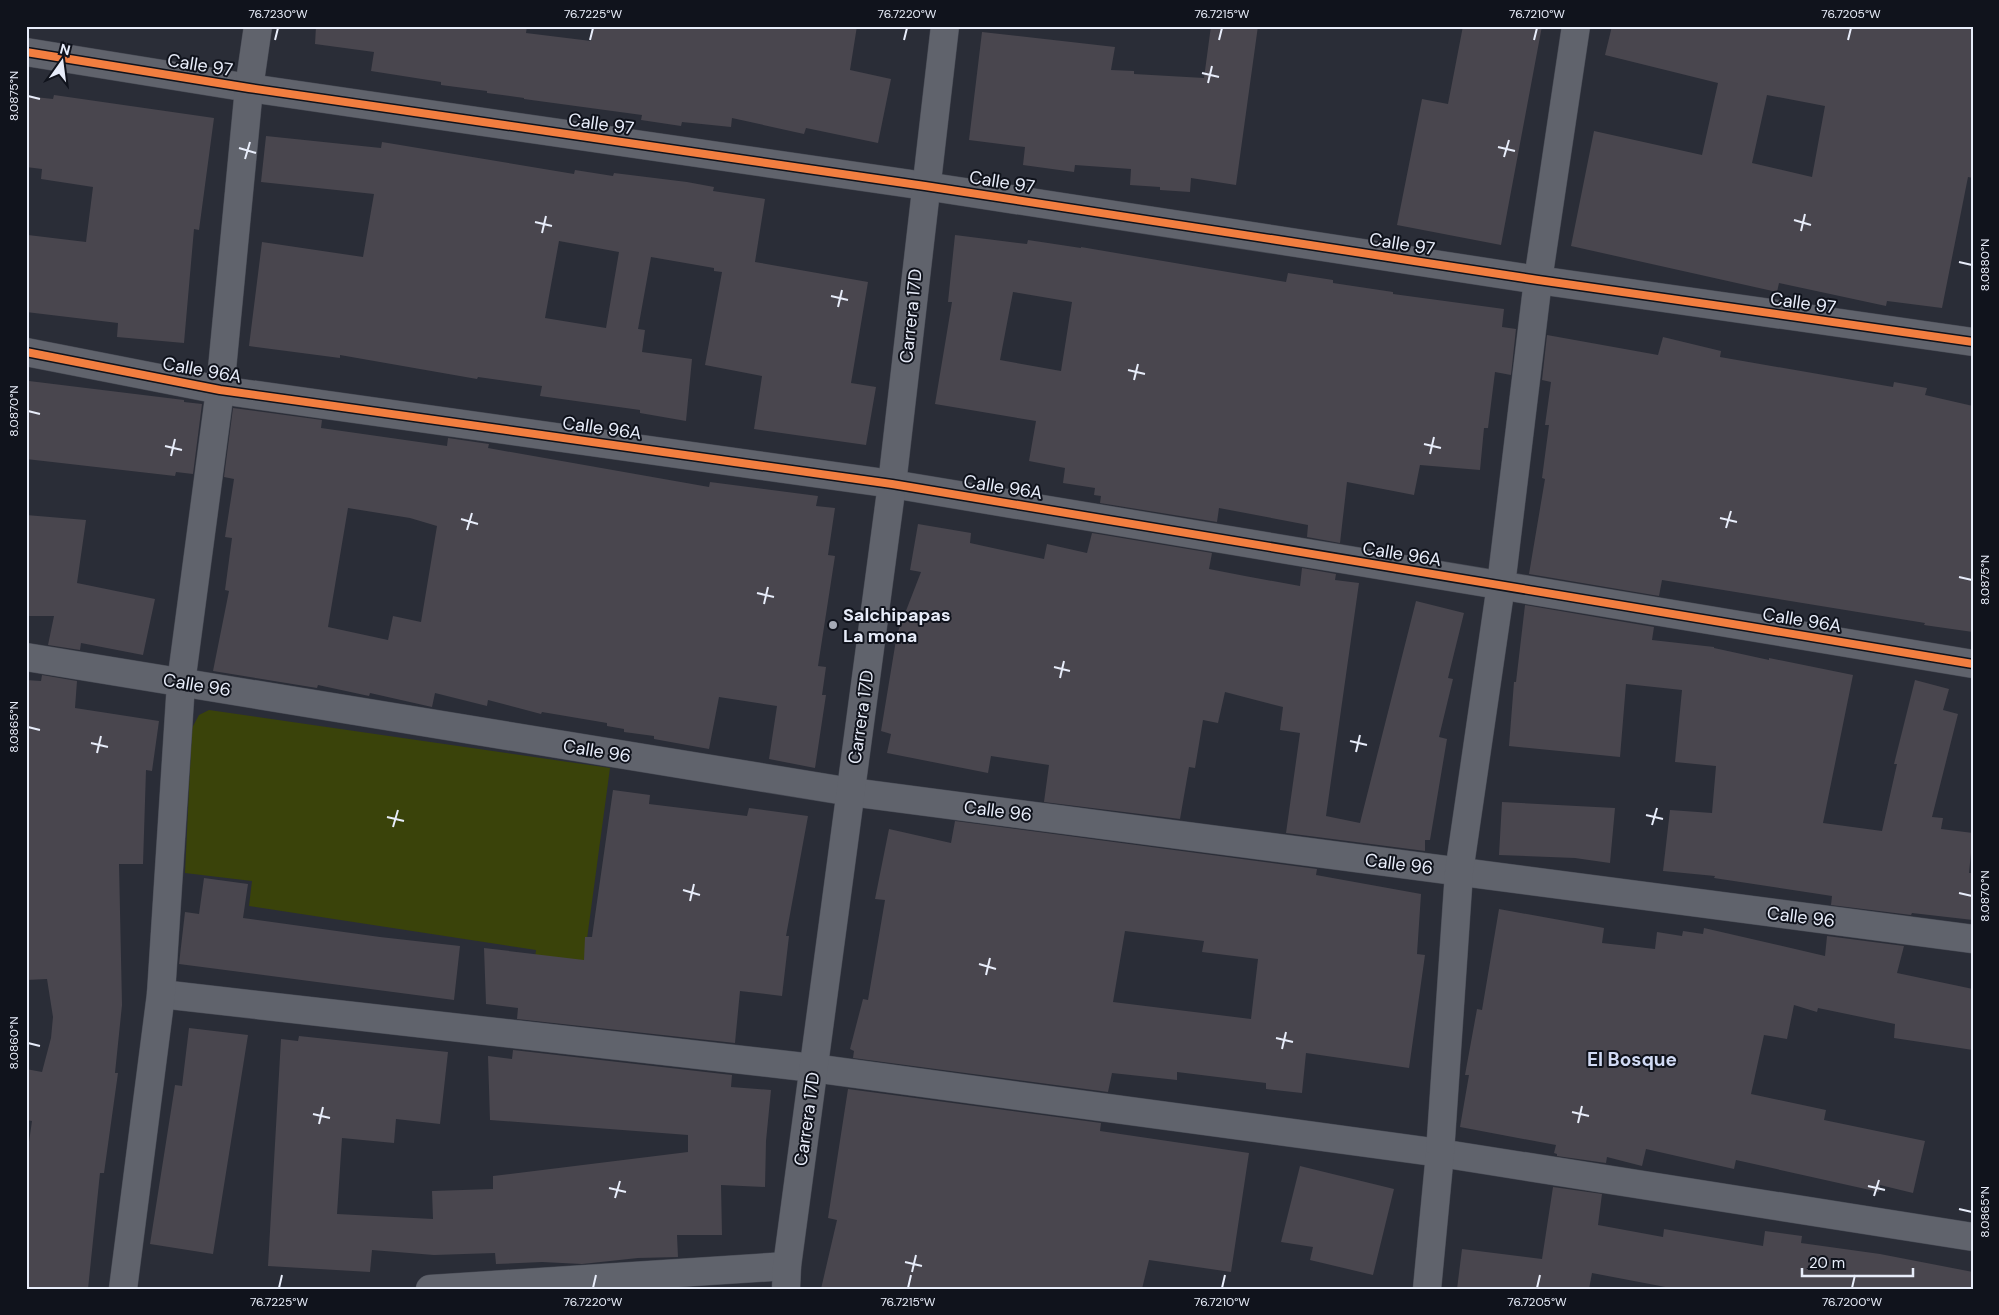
<svg xmlns="http://www.w3.org/2000/svg" width="1999" height="1315" font-family="'DM Sans',sans-serif">
	<rect width="100%" height="100%" fill="#2a2d37"/>
	<!-- green -->
	<path fill="#3a430a" d="M209 710 610 768 577 1013 529 1007 536 950 249 906 252 881 185 873 192 728 199 715Z"/>
	<!-- building -->
	<g fill="#49464e" fill-rule="evenodd">
		<path d="M316 26H527L526 33 591 41 593 26H857L850 70 891 79 878 143 806 128 804 134 732 118 731 127 682 122 681 126 641 120 642 115 524 99V98L487 93V91L441 85V82L371 71 374 52 315 44Z"/>
		<path d="M1211 26H1258L1236 185 1191 178 1190 192 1160 190V187L1130 185 1131 169 1075 165 1074 172 1023 165 1025 147 969 140 982 32 1115 47 1111 70 1134 71V74L1204 78Z"/>
		<path d="M1463 26H1542L1501 245 1397 225 1422 99 1448 104Z"/>
		<path d="M1612 26H1973V178L1968 177 1942 308 1887 301 1886 306 1779 283 1777 292 1571 246 1594 131 1702 155 1718 83 1605 55ZM1767 95 1825 106 1812 177 1752 163Z"/>
		<path d="M54 95 214 118 199 230 194 229 184 343 117 337 118 323 26 312V252L28 235 86 242 93 187 41 179 42 169 26 167V96L53 99Z"/>
		<path d="M266 136 381 148 382 142 574 174 575 170 613 176 614 173 687 182 714 187 713 191 765 199 755 262 868 282 851 383 876 387 866 445 754 429 762 376 705 365 722 272 714 271V268L651 257 638 329 645 330 642 352 692 359 686 421 640 413V410L540 396 542 386 478 377 477 379 340 355V358L249 346 262 242 363 257 374 194 261 182ZM559 241 619 252 606 328 545 318Z"/>
		<path d="M955 235 1027 244 1028 240 1081 248V247L1286 282 1288 273 1333 280V283L1393 292V294L1504 309 1502 327 1516 329 1511 375 1495 372 1488 428H1484L1480 470 1420 465 1414 495 1347 482 1340 543 1307 537 1308 525 1219 508 1217 522 1100 503 1101 496 1094 495 1095 488 1063 483 1065 468 1029 461 1036 421 935 404 952 302H948ZM1013 292 1072 302 1061 371 1000 360Z"/>
		<path d="M1547 335 1658 355 1663 337 1721 351 1720 357 1893 387 1894 382 1927 388 1925 395 1973 406V632L1924 625 1925 623 1919 622 1662 580 1659 596 1529 574 1545 479 1542 478 1549 425H1545L1551 382 1542 380Z"/>
		<path d="M29 381 184 400V402L202 404 193 474 176 472 175 476 26 459V408Z"/>
		<path d="M233 408 322 420 321 428 447 446 448 438 489 444 488 448 709 487 710 482 818 496 816 506 835 508 828 555 835 556 818 666 826 667 822 695H826L815 768 769 759 777 706 719 697 709 749 654 739V736L624 732V729L607 726V723L542 712 541 714 488 700 487 706 435 693 432 707 370 693 369 696 318 685 317 688 213 671 229 591 225 590 232 538 225 537 234 479 224 477ZM348 508 410 518 437 526 421 622 393 616 388 640 328 627Z"/>
		<path d="M26 515 86 520 77 583 155 599 143 655 81 643 80 650 48 645 54 616H26Z"/>
		<path d="M918 524 971 533 970 543 1044 559 1047 544 1087 553 1092 533 1212 553 1209 569 1245 576 1300 586 1302 568 1336 574 1335 580 1359 583 1326 816 1360 823 1416 601 1464 613 1448 678 1453 679 1439 737 1447 739 1430 840H1425V851L1286 833 1300 733 1280 730 1283 707 1225 692 1218 723 1203 720 1195 768 1189 767 1180 819 1044 802 1049 765 991 756 988 773 887 753 891 734 881 731 897 634 921 572 910 570Z"/>
		<path d="M1525 605 1654 627 1652 640 1714 647V648L1769 660V658L1853 675 1823 823 1882 831 1897 764H1894L1915 680 1949 689 1943 710 1958 714 1932 817 1943 818 1941 829 1973 833 1969 873H1973V920L1912 913 1911 915 1831 905 1832 896 1714 878 1715 876 1663 871 1670 810 1712 813 1716 766 1675 762 1682 690 1626 684 1620 757 1509 746 1514 682H1516Z"/>
		<path d="M42 675 77 681 75 708 159 721 152 771 146 770 143 864H119L122 1005 115 1073H118L104 1173H100L88 1289H26V1163L32 1121 26 1120V1069L42 1072 51 1038 53 1017 47 979 26 980V680L41 681Z"/>
		<path d="M613 790 650 795 649 804 747 816 749 808 808 816 786 936H789L782 996 740 991 735 1043 517 1019 518 1008 486 1004 484 948 584 960 585 937H592Z"/>
		<path d="M1502 802 1615 808 1610 863 1575 858 1499 855Z"/>
		<path d="M955 821 1317 869 1316 875 1421 894 1417 954 1425 955 1409 1068 1306 1053 1302 1093 1266 1089V1083L1177 1072V1080L1112 1073 1108 1092 853 1058 854 1051 850 1049 863 999 868 1000 885 900 875 899 889 829 951 843ZM1125 931 1204 941 1202 952 1258 959 1251 1019 1113 1002Z"/>
		<path d="M204 878 248 884 243 918 380 937 460 946 454 1000 179 964 185 912 199 914Z"/>
		<path d="M1499 909 1604 928 1602 943 1655 949 1657 932 1682 936 1683 931 1703 934 1704 928 1825 956 1827 936 1904 946 1897 973 1973 989V1050L1894 1038 1895 1024 1818 1008 1817 1012 1794 1005 1787 1039 1764 1035 1751 1094 1826 1110 1824 1120 1925 1141 1913 1193 1880 1185 1879 1192 1736 1160 1734 1169 1646 1149 1642 1166 1607 1157 1606 1163 1557 1156V1154L1554 1153 1556 1145 1460 1127 1469 1075H1465L1477 1009 1482 1010Z"/>
		<path d="M189 1028 248 1035 213 1254 150 1244 175 1085 182 1086Z"/>
		<path d="M299 1036 448 1052 440 1124 396 1119 394 1143 342 1138 337 1214 433 1219 432 1191 493 1189V1176L688 1152V1135L490 1120 488 1056 512 1059 513 1050 732 1075 731 1087 771 1090 766 1141 765 1187 721 1185 722 1235H677L678 1257 638 1258 582 1264 542 1262 496 1264 495 1253 434 1255 372 1250 370 1272 268 1266 281 1039 298 1041Z"/>
		<path d="M848 1089 1101 1123 1100 1131 1249 1153 1231 1272 1149 1260 1142 1289H821L837 1220 828 1218Z"/>
		<path d="M1300 1166 1394 1189 1373 1275 1310 1260 1313 1247 1281 1242Z"/>
		<path d="M1553 1187 1602 1194 1598 1225 1663 1237 1664 1229 1763 1246 1765 1231 1802 1236 1801 1243 1880 1254 1973 1272V1289H1676L1592 1273 1589 1289H1457L1462 1249 1542 1259Z"/>
	</g>
	<g fill="none" stroke-linecap="round" stroke-linejoin="round">
		<!-- minor casing -->
		<g stroke="#464953" stroke-width="29">
			<g id="minor">
				<path d="M26 52 249 88 925 186 1538 280 1973 342"/>
				<path d="M26 352 220 390 892 484 1973 664"/>
				<path d="M26 657 851 792 1973 939"/>
				<path d="M161 994 813 1068 1440 1153 1973 1237"/>
				<path d="M123 1289 161 994 181 683 220 390 249 88 258 26"/>
				<path d="M430 1289 787 1266"/>
				<path d="M786 1289 787 1266 892 484 945 26"/>
				<path d="M1427 1289 1440 1153 1459 872 1501 585 1538 280 1576 26"/>
			</g>
		</g>
		<!-- minor -->
		<use href="#minor" stroke="#60636c" stroke-width="28"/>
		<!-- cycleway casing -->
		<g stroke="#10131c" stroke-width="11">
			<g id="cycleway">
				<path d="M26 52 249 88 925 186 1538 280 1973 342"/>
				<path d="M26 352 220 390 892 484 1973 664"/>
			</g>
		</g>
		<!-- cycleway -->
		<use href="#cycleway" stroke="#f27e40" stroke-width="8"/>
	</g>
	<!-- ticks -->
	<path fill="none" stroke="#e8edfa" stroke-width="2" d="M275 40 278 28M590 40 593 28M904 40 907 28M1219 40 1222 28M1534 40 1537 28M1848 40 1851 28M1202 73 1219 77M1208 83 1212 66M28 96 40 99M1498 147 1515 151M239 148 256 153M1504 157 1509 140M245 159 250 142M1794 220 1811 225M535 222 552 226M1801 231 1805 214M542 233 546 216M1959 262 1972 265M831 296 848 300M838 307 842 290M1128 370 1145 374M1134 380 1138 364M28 411 40 414M1424 444 1441 448M165 446 182 450M1430 454 1434 437M171 456 175 439M1720 518 1737 522M461 519 478 524M1726 528 1731 511M467 530 472 513M1959 577 1972 580M757 593 774 597M764 604 768 587M1054 667 1070 671M1060 678 1064 661M28 727 40 730M1350 741 1367 745M91 743 108 747M1356 752 1360 735M97 753 101 736M1646 815 1663 819M387 817 404 821M1652 825 1657 808M393 827 398 810M683 890 700 895M1959 893 1972 896M690 901 694 884M979 964 996 969M986 975 990 958M1276 1038 1293 1042M28 1043 40 1046M1282 1049 1286 1032M1572 1112 1589 1116M313 1114 330 1118M1578 1123 1582 1106M319 1124 323 1107M1868 1186 1885 1190M609 1188 626 1192M1874 1196 1879 1180M615 1198 620 1181M1959 1209 1972 1212M905 1262 922 1266M912 1272 916 1255M279 1288 282 1275M593 1288 596 1275M908 1288 911 1275M1222 1288 1225 1275M1537 1288 1540 1275M1852 1288 1855 1275"/>
	<!-- markers -->
	<circle fill="#a6aab6" stroke="#10131c" stroke-width="2" cx="833" cy="625" r="5"/>
	<g text-anchor="middle" dominant-baseline="central" stroke-width="4" stroke-linejoin="round" paint-order="stroke">
		<!-- street labels -->
		<g font-size="18" fill="#e8edfa" stroke="#10131c">
			<text transform="translate(200 65) rotate(9)">Calle 97</text>
			<text transform="translate(601 124) rotate(8)">Calle 97</text>
			<text transform="translate(1002 182) rotate(9)">Calle 97</text>
			<text transform="translate(1402 244) rotate(9)">Calle 97</text>
			<text transform="translate(1803 303) rotate(8)">Calle 97</text>
			<text transform="translate(911 316) rotate(-84)">Carrera 17D</text>
			<text transform="translate(202 370) rotate(10)">Calle 96A</text>
			<text transform="translate(602 428) rotate(8)">Calle 96A</text>
			<text transform="translate(1003 487) rotate(9)">Calle 96A</text>
			<text transform="translate(1402 554) rotate(9)">Calle 96A</text>
			<text transform="translate(1802 620) rotate(9)">Calle 96A</text>
			<text transform="translate(197 685) rotate(9)">Calle 96</text>
			<text transform="translate(861 717) rotate(-82)">Carrera 17D</text>
			<text transform="translate(597 751) rotate(9)">Calle 96</text>
			<text transform="translate(998 811) rotate(7)">Calle 96</text>
			<text transform="translate(1399 864) rotate(7)">Calle 96</text>
			<text transform="translate(1801 917) rotate(7)">Calle 96</text>
			<text transform="translate(807 1119) rotate(-82)">Carrera 17D</text>
		</g>
		<!-- poi labels -->
		<g font-size="18" font-weight="bold" fill="#e8edfa" stroke="#10131c" text-anchor="start">
			<text x="843" y="615">Salchipapas<tspan x="843" dy="21">La mona</tspan></text>
		</g>
		<!-- neighbourhood labels -->
		<g font-size="19" font-weight="bold" fill="#d1daf4" stroke="#10131c">
			<text x="1632" y="1059">El Bosque</text>
		</g>
	</g>
	<!-- border -->
	<rect width="1999" height="1315" fill="none" stroke="#10131c" stroke-width="55"/>
	<!-- north arrow -->
	<g transform="translate(62 62) rotate(14)" stroke="#10131c" stroke-width="4" paint-order="stroke">
	<path d="M0-4L9 19L0 12L-9 19Z" fill="#e8edfa"/>
	<text y="-8" font-size="14" font-weight="bold" text-anchor="middle" fill="#e8edfa">N</text>
	</g>
	<!-- scale -->
	<path d="M1802 1268v8h111v-8" fill="none" stroke="#e8edfa" stroke-width="2.5"/>
	<text x="1809" y="1268" font-size="15" fill="#e8edfa" stroke="#10131c" stroke-width="4" paint-order="stroke">20 m</text>
	<rect x="28" y="28" width="1944" height="1260" fill="none" stroke="#e8edfa" stroke-width="2"/>
	<g font-size="12" text-anchor="middle" fill="#e8edfa">
		<text x="278" y="18">76.7230°W</text>
		<text x="593" y="18">76.7225°W</text>
		<text x="907" y="18">76.7220°W</text>
		<text x="1222" y="18">76.7215°W</text>
		<text x="1537" y="18">76.7210°W</text>
		<text x="1851" y="18">76.7205°W</text>
		<text transform="translate(14 96) rotate(-90)" y="4">8.0875°N</text>
		<text transform="translate(1985 265) rotate(-90)" y="4">8.0880°N</text>
		<text transform="translate(14 411) rotate(-90)" y="4">8.0870°N</text>
		<text transform="translate(1985 580) rotate(-90)" y="4">8.0875°N</text>
		<text transform="translate(14 727) rotate(-90)" y="4">8.0865°N</text>
		<text transform="translate(1985 896) rotate(-90)" y="4">8.0870°N</text>
		<text transform="translate(14 1043) rotate(-90)" y="4">8.0860°N</text>
		<text transform="translate(1985 1212) rotate(-90)" y="4">8.0865°N</text>
		<text x="279" y="1306">76.7225°W</text>
		<text x="593" y="1306">76.7220°W</text>
		<text x="908" y="1306">76.7215°W</text>
		<text x="1222" y="1306">76.7210°W</text>
		<text x="1537" y="1306">76.7205°W</text>
		<text x="1852" y="1306">76.7200°W</text>
	</g>
</svg>
